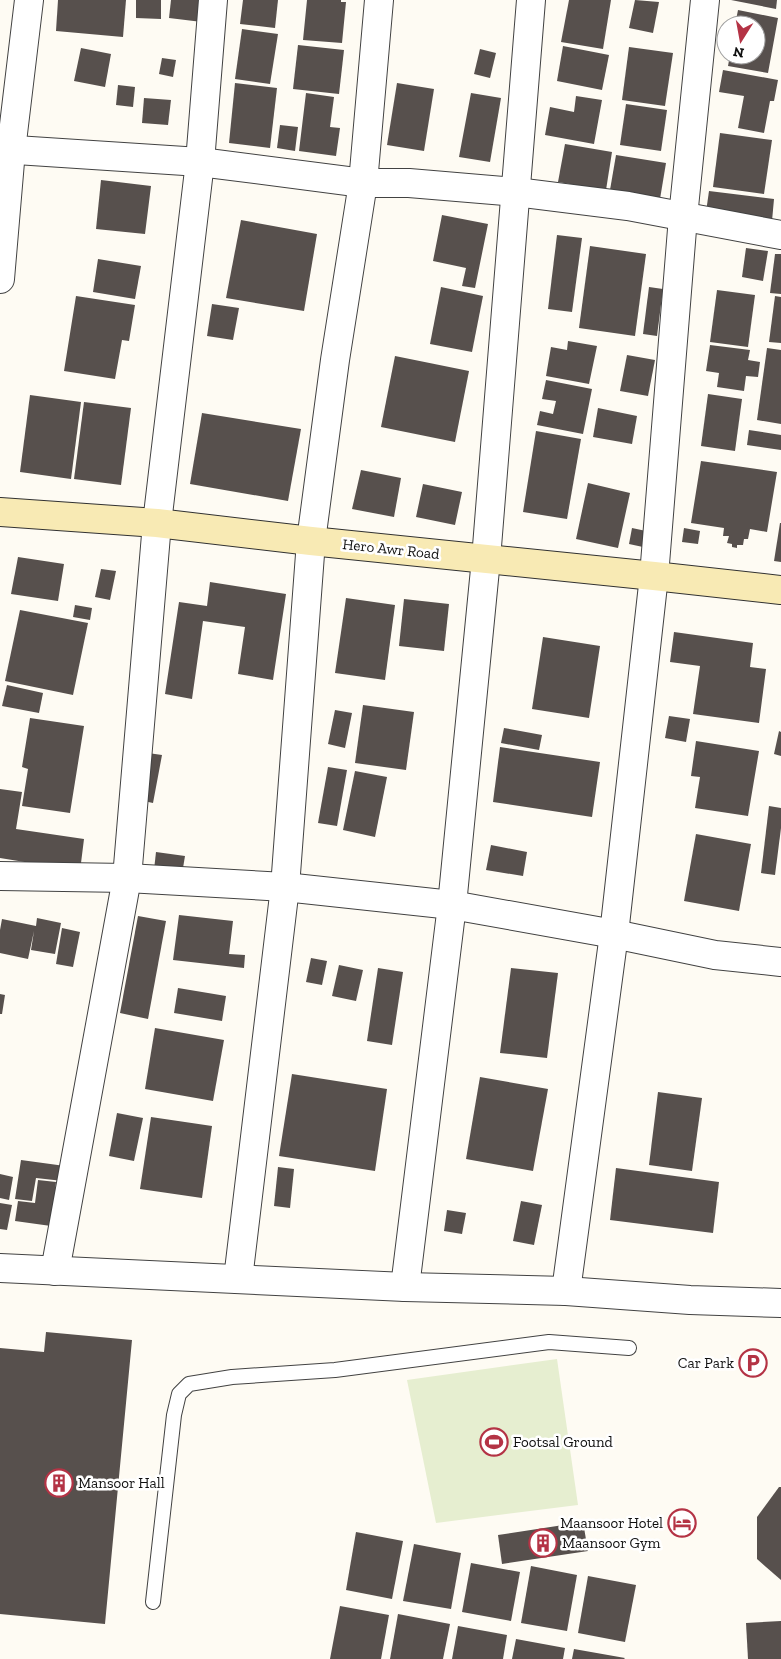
<svg xmlns="http://www.w3.org/2000/svg" width="781" height="1659" font-family="'Zilla Slab',serif">
	<rect width="100%" height="100%" fill="#fefbf3"/>
	<!-- pitch -->
	<path fill="#e6eed0" d="M557 1359 578 1505 436 1523 407 1380Z"/>
	<!-- building -->
	<g fill="#57504d">
		<path d="M58 0H126L123 37 56 31Z"/>
		<path d="M136 0H161V19L136 18Z"/>
		<path d="M171 0H205L202 22 169 18Z"/>
		<path d="M243 0H278L275 28 240 24Z"/>
		<path d="M307 0H341V2H346L342 43 303 40Z"/>
		<path d="M569 0H611L603 49 561 42Z"/>
		<path d="M635 0 659 2 653 33 629 28Z"/>
		<path d="M731 0H777L776 9Z"/>
		<path d="M738 10 778 18 768 73 728 66 730 55H756V25H735Z"/>
		<path d="M242 29 278 34 270 84 235 79Z"/>
		<path d="M298 45 344 50 339 94 293 89Z"/>
		<path d="M563 46 609 55 602 90 557 81Z"/>
		<path d="M629 47 673 53 665 106 622 100Z"/>
		<path d="M81 48 111 54 105 87 74 81Z"/>
		<path d="M480 49 496 53 490 78 474 74Z"/>
		<path d="M162 58 176 60 173 77 159 74Z"/>
		<path d="M723 70 778 80 774 101H770L764 133 738 128 744 96 719 92Z"/>
		<path d="M235 83 277 88 270 148 229 143Z"/>
		<path d="M397 83 434 89 424 151 387 145Z"/>
		<path d="M118 85 135 87 133 107 116 105Z"/>
		<path d="M306 93 334 97 330 127 340 128 336 156 299 151Z"/>
		<path d="M471 93 501 98 490 162 459 157Z"/>
		<path d="M576 96 602 100 594 144 545 135 550 107 574 112Z"/>
		<path d="M144 98 171 100 168 125 142 123Z"/>
		<path d="M626 104 667 110 661 151 620 145Z"/>
		<path d="M280 125 298 127 295 151 277 148Z"/>
		<path d="M720 133 772 140 764 194 713 187Z"/>
		<path d="M565 144 612 152 606 190 558 182Z"/>
		<path d="M616 155 666 163 660 199 610 190Z"/>
		<path d="M101 180 151 186 145 234 96 229Z"/>
		<path d="M709 191 774 199 772 221 706 212Z"/>
		<path d="M442 215 488 224 475 288 462 286 466 268 433 261Z"/>
		<path d="M241 220 317 234 304 311 226 298Z"/>
		<path d="M557 235 582 238 572 312 548 309Z"/>
		<path d="M590 246 646 254 635 336 579 328Z"/>
		<path d="M746 248 768 251 763 281 742 277Z"/>
		<path d="M775 254H781V294L770 293Z"/>
		<path d="M98 259 141 266 135 299 93 292Z"/>
		<path d="M441 287 483 296 472 352 430 344Z"/>
		<path d="M649 287 663 289 657 336 643 334Z"/>
		<path d="M717 290 755 295 748 347 710 342Z"/>
		<path d="M76 296 135 305 129 341 122 340 115 379 64 371Z"/>
		<path d="M775 296 781 297V343L769 342Z"/>
		<path d="M212 304 239 308 233 340 207 336Z"/>
		<path d="M568 341 597 346 589 384 546 376 551 347 567 350Z"/>
		<path d="M710 345 750 350 748 360 760 362 758 377 746 376 744 391 717 387 719 373 706 371Z"/>
		<path d="M767 348 781 350V424L757 420Z"/>
		<path d="M627 355 655 360 648 396 620 391Z"/>
		<path d="M395 356 469 371 455 442 381 427Z"/>
		<path d="M546 380 592 389 583 434 537 425 540 411 553 414 556 401 542 399Z"/>
		<path d="M708 394 742 399 735 451 701 446Z"/>
		<path d="M30 395 81 402 71 479 20 472Z"/>
		<path d="M84 402 131 408 121 485 74 479Z"/>
		<path d="M598 408 637 416 632 444 593 437Z"/>
		<path d="M202 413 301 429 288 501 190 484Z"/>
		<path d="M749 430 781 435V450L747 445Z"/>
		<path d="M536 431 581 439 567 519 523 512Z"/>
		<path d="M701 461 777 472 767 532 750 529 748 539H744L743 545H737V548L732 547V544L727 543 729 536H723L724 528 691 523Z"/>
		<path d="M361 470 401 478 394 517 352 509Z"/>
		<path d="M588 483 630 493 618 548 576 539Z"/>
		<path d="M423 484 462 492 455 525 416 517Z"/>
		<path d="M780 523H781V562L774 561Z"/>
		<path d="M632 528 646 531 643 547 629 544Z"/>
		<path d="M684 528 700 531 698 544 682 542Z"/>
		<path d="M18 557 64 564 58 601 11 594Z"/>
		<path d="M101 569 116 571 110 600 95 597Z"/>
		<path d="M210 582 286 594 273 680 238 674 245 627 203 621 192 699 165 694 179 602 207 606Z"/>
		<path d="M346 598 395 605 385 680 335 673Z"/>
		<path d="M404 599 449 604 444 651 399 646Z"/>
		<path d="M75 605 92 608 90 620 73 617Z"/>
		<path d="M20 610 88 623 73 695 5 681Z"/>
		<path d="M674 632 753 643 750 667 766 669 759 723 693 714 700 666 670 662Z"/>
		<path d="M543 637 600 646 589 718 532 709Z"/>
		<path d="M7 685 43 693 39 713 2 706Z"/>
		<path d="M363 705 414 712 406 770 355 763Z"/>
		<path d="M335 710 352 713 345 748 328 744Z"/>
		<path d="M669 716 690 719 686 742 665 738Z"/>
		<path d="M30 718 84 726 70 813 22 806 28 769 22 767Z"/>
		<path d="M504 728 542 735 539 750 501 743Z"/>
		<path d="M779 731 781 732V756L774 754Z"/>
		<path d="M696 741 759 751 748 816 695 808 700 777 691 776Z"/>
		<path d="M500 747 600 762 592 817 493 802Z"/>
		<path d="M148 753 162 755 153 803 139 800Z"/>
		<path d="M328 767 347 770 337 826 318 823Z"/>
		<path d="M355 771 387 777 375 837 343 830Z"/>
		<path d="M0 789 22 792 16 829 84 839 80 871 0 858Z"/>
		<path d="M769 806 781 808V828L775 875 761 873Z"/>
		<path d="M696 834 751 844 739 911 684 901Z"/>
		<path d="M491 845 527 852 523 876 486 870Z"/>
		<path d="M156 852 185 856 182 874 154 870Z"/>
		<path d="M179 915 233 921 229 954 245 955 244 968 173 960Z"/>
		<path d="M138 916 166 921 148 1019 120 1013Z"/>
		<path d="M37 918 61 923 55 954 31 950 34 931 28 959 0 953V930L2 919 36 926Z"/>
		<path d="M62 928 80 932 73 967 56 964Z"/>
		<path d="M311 958 327 961 322 985 306 982Z"/>
		<path d="M339 965 363 970 356 1001 332 996Z"/>
		<path d="M378 968 403 972 392 1045 367 1041Z"/>
		<path d="M511 968 558 973 547 1058 500 1053Z"/>
		<path d="M178 988 226 996 222 1021 174 1013Z"/>
		<path d="M0 994 5 995 2 1014H0Z"/>
		<path d="M155 1028 224 1040 213 1101 145 1089Z"/>
		<path d="M292 1074 387 1089 375 1171 279 1156Z"/>
		<path d="M480 1077 548 1089 533 1171 466 1159Z"/>
		<path d="M658 1092 702 1098 692 1171 649 1165Z"/>
		<path d="M117 1113 143 1118 134 1161 109 1156Z"/>
		<path d="M151 1117 212 1126 202 1198 140 1189Z"/>
		<path d="M21 1160 65 1166 63 1181 36 1178 32 1201 15 1199Z"/>
		<path d="M278 1167 294 1169 290 1208 274 1206Z"/>
		<path d="M616 1168 719 1182 713 1233 610 1220Z"/>
		<path d="M0 1174 13 1177 9 1200 0 1198Z"/>
		<path d="M38 1180 56 1182 51 1226 15 1221 18 1201 35 1203Z"/>
		<path d="M521 1201 542 1205 534 1245 513 1241Z"/>
		<path d="M0 1203 12 1205 7 1230 0 1229Z"/>
		<path d="M447 1210 466 1213 462 1234 444 1231Z"/>
		<path d="M46 1332 132 1340 105 1624 0 1614V1348L44 1352Z"/>
		<path d="M779 1487H781V1580L757 1559V1517Z"/>
		<path d="M583 1522 588 1551 502 1564 498 1535Z"/>
		<path d="M356 1532 403 1541 392 1599 346 1590Z"/>
		<path d="M414 1544 461 1553 451 1609 403 1601Z"/>
		<path d="M471 1563 520 1572 511 1621 462 1612Z"/>
		<path d="M531 1566 577 1575 567 1631 521 1623Z"/>
		<path d="M588 1576 636 1585 625 1642 578 1633Z"/>
		<path d="M340 1606 389 1615 381 1659H330Z"/>
		<path d="M398 1614 450 1624 443 1659H390Z"/>
		<path d="M781 1621V1659H748L746 1623Z"/>
		<path d="M458 1626 507 1635 503 1659H452Z"/>
		<path d="M516 1639 565 1648 563 1659H512Z"/>
		<path d="M574 1649 625 1658 624 1659H572Z"/>
	</g>
	<g fill="none" stroke-linecap="round" stroke-linejoin="round">
		<!-- lane casing -->
		<g stroke="#424242" stroke-width="16">
			<path id="lane" d="M153 1602 174 1415 179 1394 189 1384 232 1377 335 1370 549 1342 629 1348"/>
		</g>
		<!-- street casing -->
		<g stroke="#424242" stroke-width="30">
			<g id="street">
				<path d="M0 149 200 162 363 183H409L516 192 628 206 781 235"/>
				<path d="M0 279 11 150 29 0"/>
				<path d="M0 876 127 878 285 887 452 905 614 934 715 955 781 962"/>
				<path d="M0 1268 405 1287 566 1291 690 1300 781 1303"/>
				<path d="M55 1271 127 878 157 523 200 162 213 0"/>
				<path d="M238 1279 285 887 311 541 335 360 363 183 379 0"/>
				<path d="M405 1287 452 905 486 559 531 0"/>
				<path d="M566 1291 614 934 654 576 683 217 705 0"/>
			</g>
		</g>
		<!-- secondary casing -->
		<g stroke="#313131" stroke-width="30">
			<path id="secondary" d="M0 512 157 523 311 541 654 576 781 590"/>
		</g>
		<!-- lane -->
		<use href="#lane" stroke="#fff" stroke-width="14"/>
		<!-- street -->
		<use href="#street" stroke="#fff" stroke-width="28"/>
		<!-- secondary -->
		<use href="#secondary" stroke="#f8eab4" stroke-width="28"/>
	</g>
	<!-- icons -->
	<defs>
		<g id="parking-ring" transform="scale(1.4375)"><circle r="9.5" fill="#fff" stroke="#b43345" stroke-width="1.5"/><path d="M-3.5-5.5H1a3.5 3.5 0 0 1 0 7H-1V5.5H-3.5ZM-1-3.4V-.6H.8a1.4 1.4 0 0 0 0-2.8Z" fill="#b43345"/></g>
		<g id="stadium-ring" transform="scale(1.4375)"><circle r="9.5" fill="#fff" stroke="#b43345" stroke-width="1.5"/><path d="M0-5a6.5 5 0 1 0 0 10a6.5 5 0 1 0 0-10ZM-3.5-1.8h7v3.6h-7Z" fill="#b43345"/></g>
		<g id="building-ring" transform="scale(1.4375)"><circle r="9.5" fill="#fff" stroke="#b43345" stroke-width="1.5"/><path d="M-4-6H4V6H1V3H-1V6H-4ZM-2.5-4.3h1.7v1.8h-1.7ZM.8-4.3h1.7v1.8H.8ZM-2.5-1h1.7V.8h-1.7ZM.8-1h1.7V.8H.8Z" fill="#b43345"/></g>
		<g id="hotel-ring" transform="scale(1.4375)"><circle r="9.5" fill="#fff" stroke="#b43345" stroke-width="1.5"/><path d="M-6-4.5h1.5V1H6V5H4.5V3h-9V5H-6ZM-4 0a1.8 1.8 0 1 1 3.6 0ZM.5 0V-2.5h3Q6-2.5 6 0Z" fill="#b43345"/></g>
	</defs>
	<g fill-rule="evenodd">
		<use href="#parking-ring" x="753" y="1363"/>
		<use href="#stadium-ring" x="494" y="1442"/>
		<use href="#building-ring" x="59" y="1483"/>
		<use href="#hotel-ring" x="682" y="1523"/>
		<use href="#building-ring" x="543" y="1543"/>
	</g>
	<g text-anchor="middle" dominant-baseline="central" stroke-width="5" stroke-linejoin="round" paint-order="stroke">
		<!-- street labels -->
		<g font-size="15" fill="#0f0f0f" stroke="#fff">
			<text transform="translate(391 549) rotate(6)">Hero Awr Road</text>
		</g>
		<!-- poi labels -->
		<g font-size="15" fill="#0f0f0f" stroke="#fff" text-anchor="start">
			<text x="734" y="1363" text-anchor="end">Car Park</text>
			<text x="513" y="1442">Footsal Ground</text>
			<text x="78" y="1483">Mansoor Hall</text>
			<text x="663" y="1523" text-anchor="end">Maansoor Hotel</text>
			<text x="562" y="1543">Maansoor Gym</text>
		</g>
	</g>
	<!-- north arrow -->
	<g transform="translate(741 40) rotate(191)"><circle r="24" fill="#ffffff" stroke="#9f9f9f"/>
	<path d="M0-4L9 19L0 12L-9 19Z" fill="#b43345"/>
	<text y="-8" font-size="14" font-weight="bold" text-anchor="middle" fill="#0f0f0f">N</text>
	</g>
</svg>
